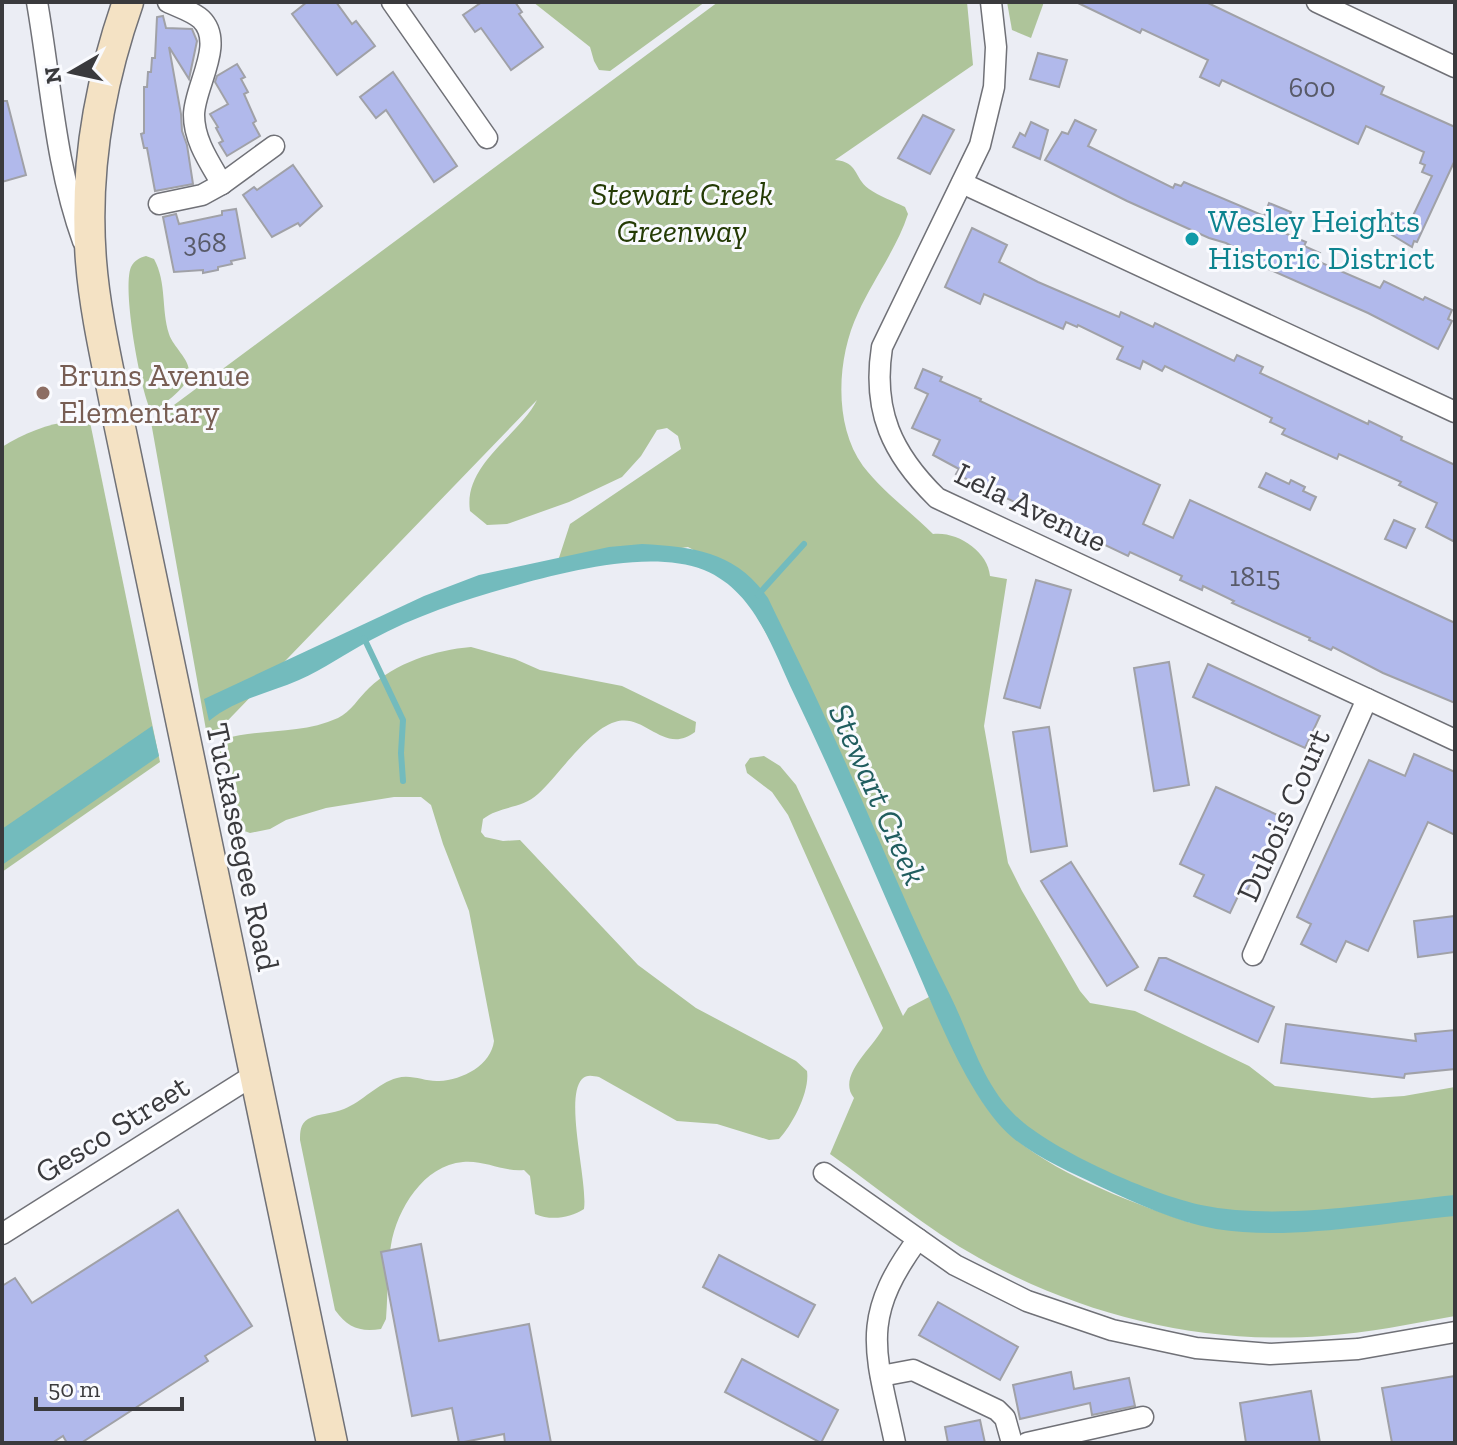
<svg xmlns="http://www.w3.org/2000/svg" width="1457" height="1445" font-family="'Zilla Slab',serif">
	<rect width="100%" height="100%" fill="#ebedf4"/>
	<!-- green -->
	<g fill="#aec49a">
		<path d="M533 2H705L610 71 599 70 594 61 590 47Z"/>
		<path d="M718 2H967L973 65 835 160C859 162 853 177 869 189 879 196 893 201 905 207L908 214C897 248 873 280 858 313 837 357 833 425 863 466 882 491 911 512 933 534 957 531 988 551 990 576L1007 579 984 726 1008 863 1022 891 1080 991 1090 1003 1135 1011 1249 1066 1275 1086 1372 1098 1404 1096 1455 1087V1316C1411 1324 1367 1333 1323 1336 1203 1345 1084 1316 979 1258 927 1229 879 1189 830 1154L854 1098C836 1076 874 1047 883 1028L788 815 772 792 747 773 745 765 750 758 764 756 780 766 796 785 903 1016 908 1008 929 997C949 1037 966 1081 993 1116 1034 1168 1129 1201 1191 1223L1071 1166 1002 1110 917 953 819 730 732 571 688 547 556 567 570 524 681 449 678 436 667 428 657 430 641 456 622 477 569 502 507 524 487 525 470 511C463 464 519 436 537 400L208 741 151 422Z"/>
		<path d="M1007 2H1044L1031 38 1012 30Z"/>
		<path d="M146 256 154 259C167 283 161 309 169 334 173 347 190 359 189 373 188 388 165 402 155 411H151C140 389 122 288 131 267 135 260 139 258 146 256Z"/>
		<path d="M73 421 90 422 160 762 2 872V447C24 433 47 424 73 421Z"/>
		<path d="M471 647 515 659 540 670 622 686 696 722 695 732C664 756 645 712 615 722 588 730 559 775 538 794 522 809 499 806 483 819L481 832 485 837 503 841 520 840 638 965 696 1008 796 1061 807 1071C810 1091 793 1124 779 1139L769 1140 717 1124 677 1121 599 1077C593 1076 587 1074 582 1079 564 1098 588 1182 584 1209 570 1218 551 1221 535 1214L530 1176 524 1170C503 1172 485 1160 463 1162 424 1165 397 1209 391 1245 387 1269 388 1294 386 1319L381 1329C360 1332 348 1328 335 1310L300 1140C300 1132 300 1124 308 1119 319 1113 333 1114 344 1109 362 1102 378 1083 397 1078 412 1074 425 1082 439 1081 463 1080 491 1065 494 1041L469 911 443 844 431 805 421 797H394L326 808 286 820 270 829 250 833 239 829 219 748 223 739C261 728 301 735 338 718 351 712 359 697 369 688 395 663 435 650 471 647Z"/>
	</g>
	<!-- water -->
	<g fill="#73bbbd">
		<path d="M642 544C695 547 736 552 768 598 790 644 813 689 833 735 873 822 907 911 950 995 970 1035 981 1080 1012 1112 1045 1148 1153 1195 1201 1205 1277 1221 1378 1203 1455 1195V1216C1381 1223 1289 1241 1216 1229 1176 1222 1136 1203 1099 1186 1070 1172 1039 1159 1013 1138 968 1100 933 1005 909 951 871 865 835 779 794 694 772 648 755 591 704 570 649 549 565 572 510 587 461 601 415 616 371 640 346 653 324 669 299 680 267 694 236 699 209 721L204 699 424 596 479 575 609 547Z"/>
		<path d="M152 726 159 756 2 865V829Z"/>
	</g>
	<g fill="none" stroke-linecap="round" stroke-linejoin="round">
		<!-- stream -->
		<g stroke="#73bbbd" stroke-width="6">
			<path d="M758 595 804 544"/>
			<path d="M364 638 403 720 401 753 403 781"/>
		</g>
	</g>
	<!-- building -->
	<g fill="#b1b9eb" stroke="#a0a1a7" stroke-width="2">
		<path d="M307 2H336L352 24 356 21 375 46 337 75 292 14Z"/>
		<path d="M482 2H515L522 12 519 14 543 47 511 70 481 28 475 32 463 15Z"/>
		<path d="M1076 2H1206L1384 87 1381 94 1455 127V160L1417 242 1414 241 1412 247 1384 230 1392 213 1410 222 1432 176 1422 172 1425 165 1420 163 1424 152 1366 126 1358 144 1222 80 1219 86 1200 77 1208 60 1142 29 1140 33Z"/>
		<path d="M163 16 166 28 192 29 197 41 189 79 169 47 181 114 182 131 187 145 193 184 155 191 147 148H144L141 134 144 133V87H147L148 72H151L152 58H155L157 17Z"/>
		<path d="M1038 53 1067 60 1059 87 1030 79Z"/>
		<path d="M237 64 245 77 241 79 248 92 244 94 256 121 253 123 260 136 227 156 219 143 223 141 216 128 218 127 210 114 228 104 215 82 217 76Z"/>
		<path d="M393 72 457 166 434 182 386 110 376 118 360 97Z"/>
		<path d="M2 101H7L26 175 2 182Z"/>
		<path d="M923 115 954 130 930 174 898 158Z"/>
		<path d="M1075 120 1096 130 1088 146 1173 188 1175 184 1181 186 1184 182 1264 216 1269 203 1291 212 1282 232 1306 242 1304 246 1320 253 1317 261 1380 288 1384 281 1423 300 1425 297 1452 310 1448 319 1452 321 1438 349 1368 313 1239 256 1241 251 1226 243 1209 238 1127 201 1045 160 1062 132 1068 134Z"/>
		<path d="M1031 122 1048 130 1040 159 1013 147 1020 133 1025 136Z"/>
		<path d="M293 165 322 206 300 226 298 223 272 237 243 195 254 187 257 190Z"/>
		<path d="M236 209 245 258 231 261 232 264 218 267V270L203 273V270L174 272 163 217 176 214 179 224 222 215V211Z"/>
		<path d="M972 228 1007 245 999 262 1038 282 1119 317 1121 312 1153 327 1155 323 1234 361 1237 355 1263 367 1260 373 1368 424 1369 421 1402 437 1401 440 1455 465V542L1426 527 1437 503 1399 485 1401 482 1339 454 1337 459 1282 434 1285 429 1270 422 1272 418 1165 366 1162 371 1143 361 1140 369 1117 359 1123 347 1078 325 1077 327 1066 322 1063 329 984 294 980 304 945 287Z"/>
		<path d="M923 369 942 377 940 381 981 399 980 401 1160 485 1143 524 1173 538 1190 500 1455 623V703L1383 673 1333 647 1331 650 1309 640 1310 638 1232 603 1234 601 1203 586 1202 590 1180 580 1182 576 1130 552 1128 556 956 474 959 469 933 455 940 440 912 428 928 394 915 388Z"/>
		<path d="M1266 473 1289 484 1291 480 1305 487 1303 491 1316 497 1310 510 1259 487Z"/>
		<path d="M1394 520 1415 529 1406 548 1385 539Z"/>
		<path d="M1036 580 1071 590 1040 708 1004 698Z"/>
		<path d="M1169 662 1189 785 1154 791 1134 668Z"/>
		<path d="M1208 664 1320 716 1305 748 1193 697Z"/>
		<path d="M1049 727 1067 846 1031 852 1013 732Z"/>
		<path d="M1414 754 1455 772V835L1428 822 1368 951 1346 941 1336 962 1301 944 1311 924 1297 917 1369 760 1405 776Z"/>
		<path d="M1216 787 1282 817 1246 893 1241 890 1230 913 1194 896 1204 875 1180 864Z"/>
		<path d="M1071 862 1138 967 1107 986 1041 881Z"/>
		<path d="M1455 916V952L1418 957 1414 921Z"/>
		<path d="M1159 958H1166L1274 1007 1258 1042 1145 990Z"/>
		<path d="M1286 1024 1416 1041 1415 1034 1455 1030V1069L1405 1074 1404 1078 1281 1063Z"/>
		<path d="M178 1210 252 1326 205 1356 208 1361 81 1443H67L63 1436 52 1443H2V1286L15 1278 32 1303Z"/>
		<path d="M421 1244 439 1341 529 1324 551 1443H505L504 1434 459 1443 452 1408 412 1416 381 1252Z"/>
		<path d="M719 1255 815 1305 798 1337 703 1287Z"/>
		<path d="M938 1302 1018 1347 1000 1380 919 1335Z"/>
		<path d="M742 1359 838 1410 821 1443 725 1392Z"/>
		<path d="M1071 1372 1074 1389 1129 1378 1135 1406 1092 1415 1090 1403 1020 1419 1013 1385Z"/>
		<path d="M1455 1376V1443H1392L1382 1388Z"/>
		<path d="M1311 1391 1320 1443H1246L1240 1403Z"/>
		<path d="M980 1420 985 1443H948L945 1427Z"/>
	</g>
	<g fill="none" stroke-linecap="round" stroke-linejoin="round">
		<!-- minor casing -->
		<g stroke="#707177" stroke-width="23">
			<g id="minor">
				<path d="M37 2C51 82 55 164 83 241"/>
				<path d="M168 2C178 7 192 11 201 19 226 43 194 87 194 115 194 141 210 163 222 184"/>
				<path d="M392 2 487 138"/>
				<path d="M991 2 996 47 994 87 980 145 882 347C872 411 892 454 937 498L1455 740"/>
				<path d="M1317 2 1455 67"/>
				<path d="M962 183 1455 412"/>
				<path d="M159 204 202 195 222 184 274 146"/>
				<path d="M1253 955 1367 699"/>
				<path d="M824 1173 955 1265 1027 1301 1112 1330 1196 1348 1270 1354 1358 1349 1455 1332"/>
				<path d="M2 1234 254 1075"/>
				<path d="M881 1376 913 1370 997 1410 1005 1418 1012 1443"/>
				<path d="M895 1443C876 1352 858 1320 918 1239"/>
				<path d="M1027 1443 1143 1417"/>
			</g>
		</g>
		<!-- secondary casing -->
		<g stroke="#707177" stroke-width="33">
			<path id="secondary" d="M128 2C99 85 84 173 91 261 95 313 108 367 118 418L332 1443"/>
		</g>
		<!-- minor -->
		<use href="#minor" stroke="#fff" stroke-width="20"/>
		<!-- secondary -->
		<use href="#secondary" stroke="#f4e2c4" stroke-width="30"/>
	</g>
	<!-- markers -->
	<circle fill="#0f9aa8" stroke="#f9fafe" stroke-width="3" cx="1192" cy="239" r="8"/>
	<circle fill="#8d6e63" stroke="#f9fafe" stroke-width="3" cx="43" cy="393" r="8"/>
	<g text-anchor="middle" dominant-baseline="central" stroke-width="6" stroke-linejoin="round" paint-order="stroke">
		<!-- number labels -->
		<g font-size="28" fill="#585a68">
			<text x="1312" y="87">600</text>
			<text x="205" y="242">368</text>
			<text x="1255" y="576">1815</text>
		</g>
		<!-- park labels -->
		<g font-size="32" font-style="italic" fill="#243b05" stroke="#f9fafe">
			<text x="682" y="194">Stewart Creek<tspan x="682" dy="37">Greenway</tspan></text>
		</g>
		<!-- culture labels -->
		<g font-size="32" fill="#0d838f" stroke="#f9fafe" text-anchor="start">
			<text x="1208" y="221">Wesley Heights<tspan x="1208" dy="37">Historic District</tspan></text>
		</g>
		<!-- education labels -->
		<g font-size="32" fill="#785e54" stroke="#f9fafe" text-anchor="start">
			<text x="59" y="375">Bruns Avenue<tspan x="59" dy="37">Elementary</tspan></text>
		</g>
		<!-- street labels -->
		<g font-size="32" fill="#3a3a3d" stroke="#f9fafe">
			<text transform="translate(1031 507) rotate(26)">Lela Avenue</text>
			<text transform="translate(1283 815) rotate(-66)">Dubois Court</text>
			<text transform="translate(243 847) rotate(78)">Tuckaseegee Road</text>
			<text transform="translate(112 1129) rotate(-32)">Gesco Street</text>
		</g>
		<!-- water labels -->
		<g font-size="34" font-style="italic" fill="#205d5f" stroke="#f9fafe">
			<text transform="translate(878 794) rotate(66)">Stewart Creek</text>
		</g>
	</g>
	<!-- border -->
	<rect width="1457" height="1445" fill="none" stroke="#3a3a3d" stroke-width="8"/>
	<!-- north arrow -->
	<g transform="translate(72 72) rotate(261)" stroke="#f9fafe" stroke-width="6" paint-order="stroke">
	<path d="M0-6L14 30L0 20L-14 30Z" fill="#3a3a3d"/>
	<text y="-12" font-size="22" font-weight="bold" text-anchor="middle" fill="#3a3a3d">N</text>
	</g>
	<!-- scale -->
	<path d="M36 1397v12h146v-12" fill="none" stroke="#3a3a3d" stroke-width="4"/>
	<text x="48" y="1397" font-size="24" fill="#3a3a3d" stroke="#f9fafe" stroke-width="6" paint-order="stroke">50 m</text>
</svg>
